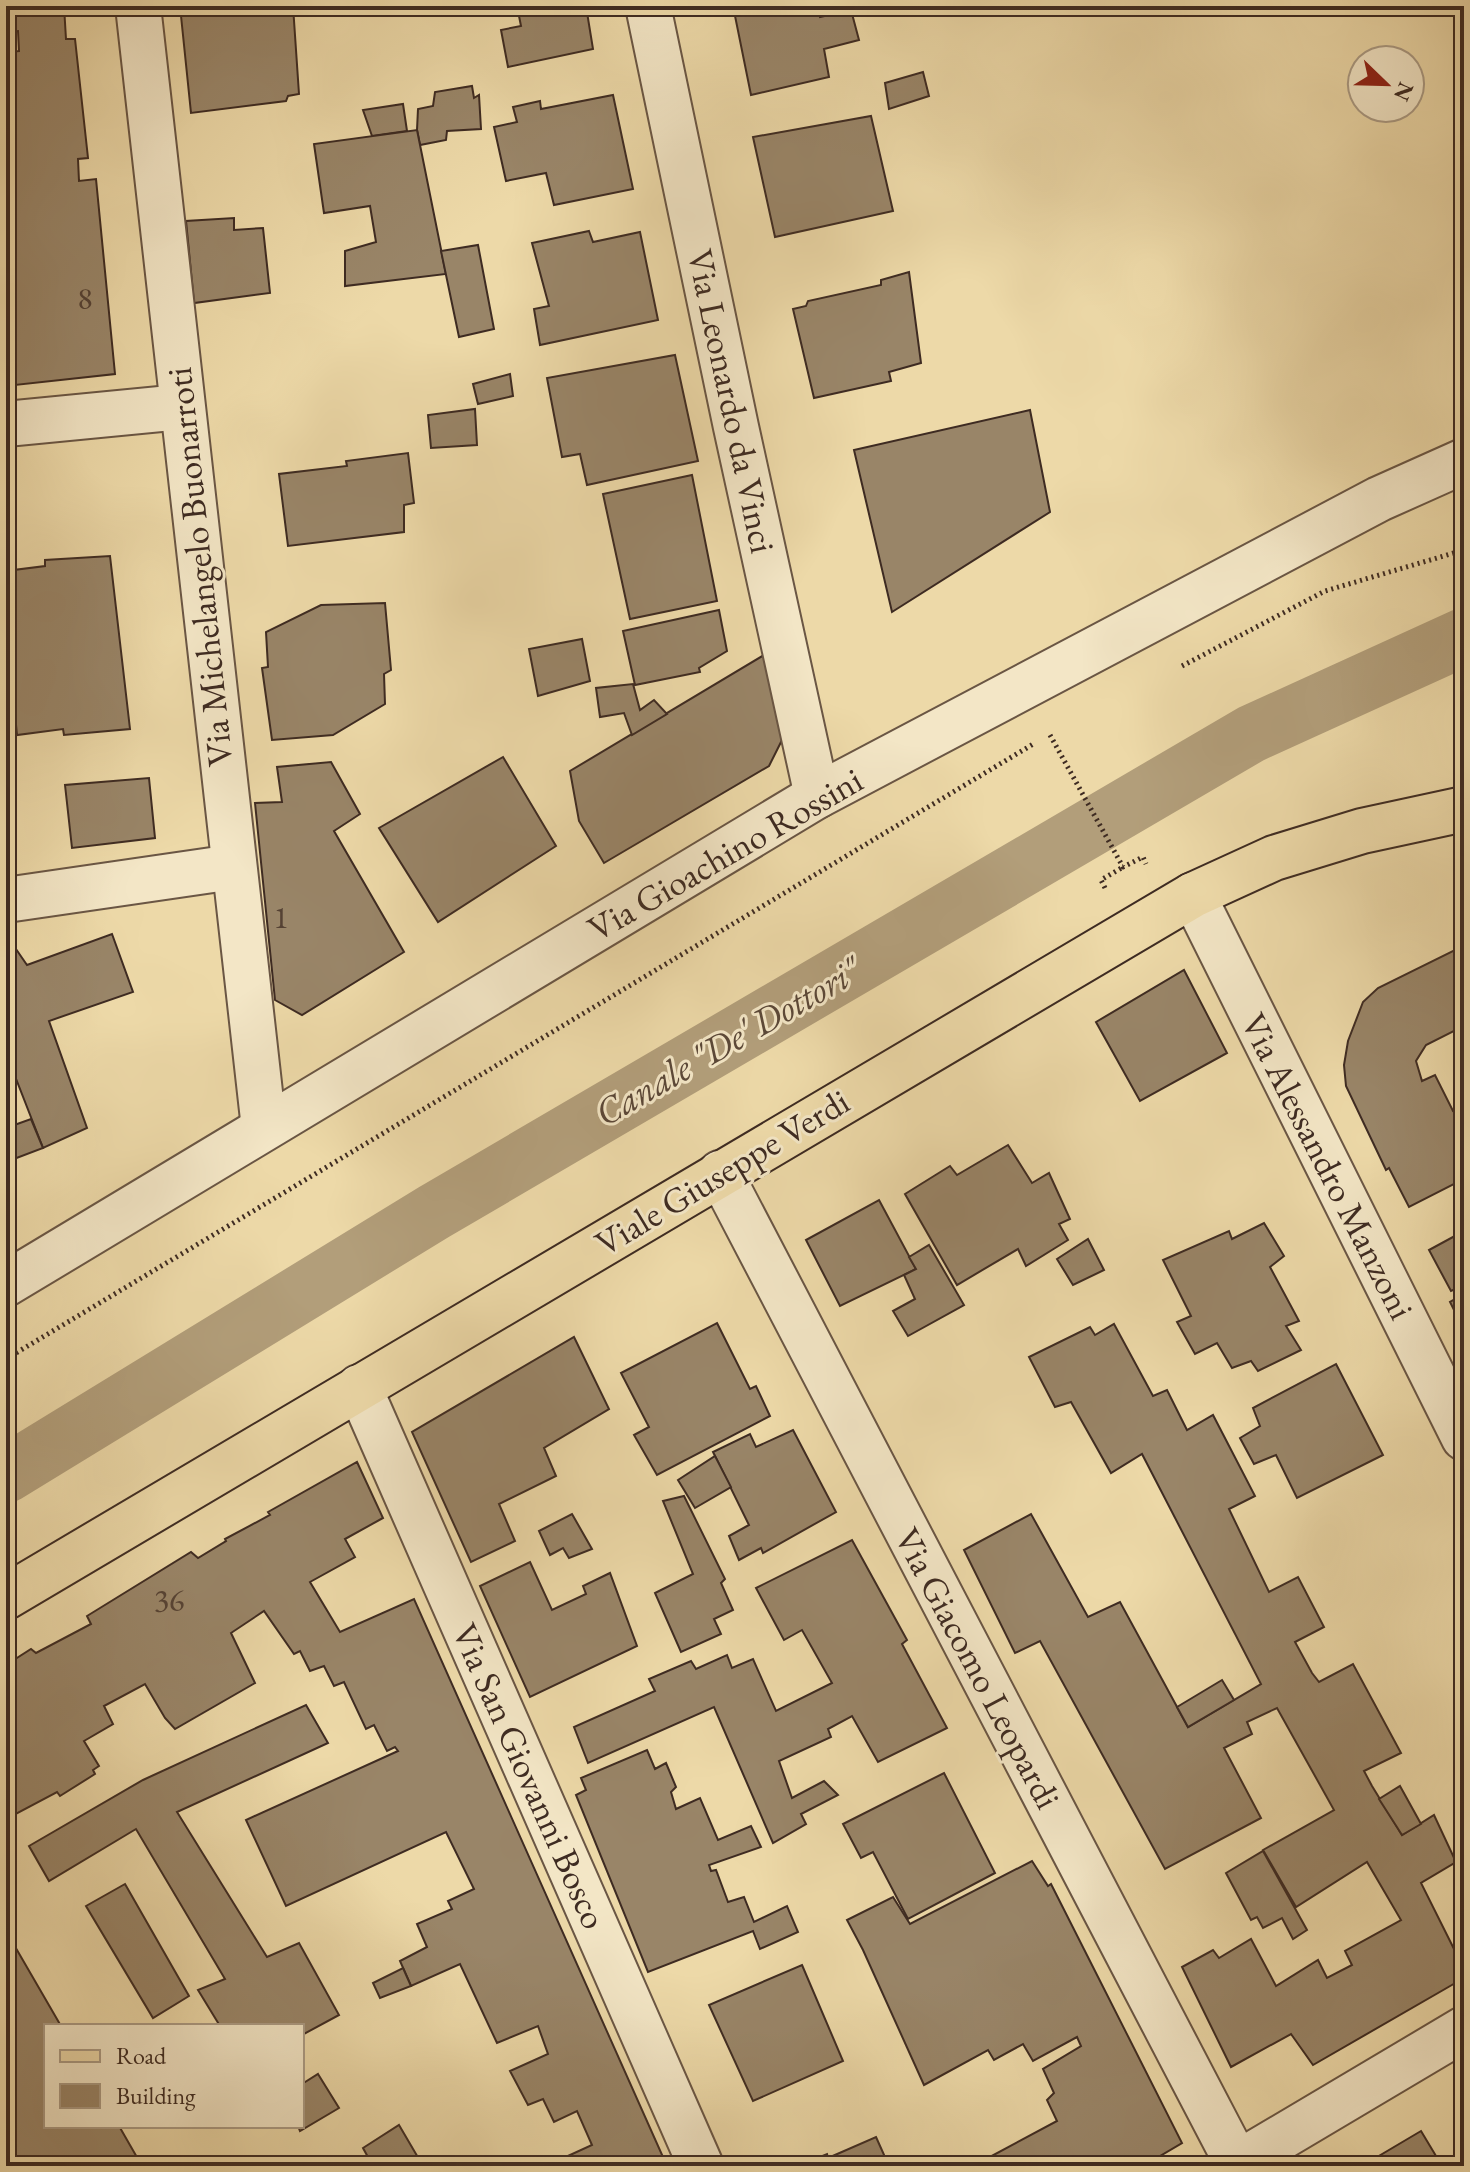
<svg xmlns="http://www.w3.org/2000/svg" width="1470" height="2172" font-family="'EB Garamond',serif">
	<rect width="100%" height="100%" fill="#edd9a8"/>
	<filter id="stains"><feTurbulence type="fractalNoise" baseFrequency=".0025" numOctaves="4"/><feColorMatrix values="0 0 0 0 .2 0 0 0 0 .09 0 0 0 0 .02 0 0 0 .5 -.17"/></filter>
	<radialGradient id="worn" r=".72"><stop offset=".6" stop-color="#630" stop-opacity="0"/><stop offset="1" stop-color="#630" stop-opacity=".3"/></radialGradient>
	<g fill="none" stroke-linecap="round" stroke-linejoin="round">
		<!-- canal -->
		<path stroke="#b29e7a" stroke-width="58" d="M6 1474 434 1212 1251 734 1464 637"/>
	</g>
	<!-- building -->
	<g fill="#998568" stroke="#3e2b22" stroke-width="2">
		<path d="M6 6H64L66 39H75L88 158 78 159 79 181 96 179 115 374 6 386V52L19 51 18 31 6 32Z"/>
		<path d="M180 6H293L299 94 288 96 286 101 191 113Z"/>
		<path d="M517 6H586L593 49 508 67 501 30 521 26Z"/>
		<path d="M733 6H816L820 17 851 10 859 40 824 49 829 77 751 95Z"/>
		<path d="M923 72 929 96 889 109 885 83Z"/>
		<path d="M472 86 474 98 479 95 481 129 447 131 446 140 420 145 417 130 418 109 433 106 435 92Z"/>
		<path d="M613 95 633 189 554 205 546 173 506 181 494 127 517 122 513 107 540 101 541 109Z"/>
		<path d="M403 104 407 131 372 136 363 110Z"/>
		<path d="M871 116 893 211 775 237 753 137Z"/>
		<path d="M417 130 446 274 345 286V251L376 242 370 206 324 213 314 144Z"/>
		<path d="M234 218V230L263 228 270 293 194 303 186 221Z"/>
		<path d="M589 231 593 242 640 232 658 320 540 345 534 309 549 306 532 243Z"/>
		<path d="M478 245 494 329 459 337 441 251Z"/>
		<path d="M909 272 921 363 889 372 891 381 814 398 793 309 806 306 808 301 881 285V280Z"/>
		<path d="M675 355 698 461 587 485 580 454 562 457 547 378Z"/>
		<path d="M510 374 513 396 478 404 473 384Z"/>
		<path d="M475 409 477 445 431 448 428 415Z"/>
		<path d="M1030 410 1050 512 892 612 854 450Z"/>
		<path d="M408 453 414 503 404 505V532L288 546 279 474 347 466 346 461Z"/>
		<path d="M692 475 717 601 630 619 603 494Z"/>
		<path d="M110 556 130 729 64 735 63 729 17 735 6 622V571L45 566V560Z"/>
		<path d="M385 603 391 670 384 674 385 704 333 735 272 740 262 668 268 667 266 632 321 605Z"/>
		<path d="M719 610 727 651 699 668 700 672 635 685 623 631Z"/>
		<path d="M582 639 590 681 538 696 529 649Z"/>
		<path d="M764 655 782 740 769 766 604 863 579 821 570 771Z"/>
		<path d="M633 684 640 710 654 700 667 714 632 735 624 713 600 717 596 688Z"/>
		<path d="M503 757 556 846 438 922 379 828Z"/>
		<path d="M331 762 360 814 334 831 404 952 302 1015 275 1000 255 803 282 802 277 767Z"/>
		<path d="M149 778 155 838 72 848 65 785Z"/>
		<path d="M112 934 133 992 49 1021 87 1128 43 1148 6 1053V946L16 949 27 965Z"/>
		<path d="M1461 947 1464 953V1026L1426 1045 1416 1061 1422 1081 1435 1075 1453 1111 1464 1106V1179L1409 1207 1389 1168 1386 1170 1346 1086 1344 1065 1348 1041 1363 1002 1378 988Z"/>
		<path d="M1184 970 1227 1053 1140 1101 1096 1022Z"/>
		<path d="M31 1119 43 1148 6 1162V1128Z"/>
		<path d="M1008 1145 1032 1183 1049 1173 1070 1219 1059 1224 1068 1240 1026 1266 1018 1249 957 1285 905 1194 950 1166 957 1175Z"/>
		<path d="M879 1200 916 1269 840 1306 806 1240Z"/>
		<path d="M1264 1223 1284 1256 1270 1267 1299 1321 1286 1326 1301 1350 1258 1371 1251 1361 1232 1368 1217 1343 1195 1354 1177 1322 1191 1316 1163 1260 1229 1231 1232 1239Z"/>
		<path d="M1464 1231V1285L1451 1291 1429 1250Z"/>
		<path d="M1088 1239 1104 1270 1073 1285 1057 1259Z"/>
		<path d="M929 1245 964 1305 908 1336 893 1311 915 1299 904 1275 916 1269 909 1257Z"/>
		<path d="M1464 1294V1330L1450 1302Z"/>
		<path d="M717 1323 750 1389 756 1386 770 1416 657 1475 634 1435 649 1427 621 1373Z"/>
		<path d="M1114 1324 1153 1396 1167 1390 1187 1430 1213 1415 1255 1496 1229 1509 1269 1592 1298 1577 1324 1627 1295 1642 1312 1673 1319 1682 1353 1664 1401 1753 1364 1771 1372 1786 1402 1835 1434 1815 1456 1862 1421 1883 1464 1969V1978L1313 2065 1291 2034 1231 2067 1182 1967 1213 1950 1219 1958 1251 1939 1276 1986 1318 1960 1327 1978 1352 1965 1345 1951 1401 1920 1367 1862 1296 1907 1263 1850 1334 1810 1277 1708 1247 1722 1252 1734 1224 1748 1261 1818 1165 1869 1040 1641 1015 1653 964 1550 1031 1514 1088 1617 1120 1602 1188 1727 1261 1684 1142 1454 1111 1473 1071 1402 1055 1407 1029 1357 1090 1327 1095 1335Z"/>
		<path d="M574 1337 609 1409 544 1448 556 1476 499 1504 515 1541 471 1562 412 1432Z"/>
		<path d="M1336 1364 1383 1455 1297 1498 1276 1455 1254 1464 1240 1438 1260 1426 1253 1408Z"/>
		<path d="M793 1430 836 1512 763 1553 761 1548 739 1560 729 1536 749 1525 713 1452 750 1434 756 1447Z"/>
		<path d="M715 1456 731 1487 695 1508 678 1480Z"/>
		<path d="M357 1462 383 1518 345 1539 355 1557 310 1582 340 1632 414 1599 667 2166H546L592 2145 577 2111 554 2122 543 2099 528 2105 510 2071 548 2054 538 2026 497 2043 460 1964 411 1986 400 1961 427 1947 417 1924 452 1909 448 1901 474 1889 446 1832 286 1906 246 1820 398 1751 395 1747 387 1751 374 1725 366 1729 344 1682 334 1686 324 1666 310 1671 300 1651 294 1654 264 1611 231 1633 255 1683 175 1729 165 1718 145 1684 104 1706 113 1724 84 1741 99 1766 93 1770 95 1774 60 1796 57 1792 12 1816 6 1807V1665L31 1649 36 1653 91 1624 87 1616 191 1552 198 1558 226 1541 225 1539 270 1515 268 1512Z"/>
		<path d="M684 1496 725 1579 721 1583 733 1610 714 1619 721 1634 681 1652 655 1593 693 1574 663 1501Z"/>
		<path d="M572 1514 592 1549 569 1558 563 1548 550 1555 539 1531Z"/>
		<path d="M852 1540 907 1640 902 1644 947 1728 878 1762 852 1716 828 1729 831 1737 779 1761 792 1798 824 1781 838 1795 801 1814 806 1824 773 1843 714 1707 588 1763 574 1727 655 1691 649 1679 691 1661 696 1669 727 1655 732 1668 753 1659 776 1711 832 1683 802 1630 784 1640 756 1588Z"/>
		<path d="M530 1562 552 1610 586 1594 583 1586 610 1573 637 1646 530 1697 480 1586Z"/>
		<path d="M1222 1680 1234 1700 1188 1727 1177 1707Z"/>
		<path d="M306 1705 328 1743 177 1812 267 1957 299 1943 339 2015 302 2035V2026H220L198 1990 225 1979 136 1829 49 1881 29 1846 143 1780Z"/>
		<path d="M647 1750 655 1769 666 1763 676 1787 671 1792 676 1809 700 1798 718 1840 751 1826 761 1847 709 1865 711 1871 716 1870 728 1902 744 1897 754 1922 787 1906 798 1932 760 1949 753 1931 648 1972 576 1795 586 1790 581 1778Z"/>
		<path d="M944 1773 995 1873 908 1919 873 1852 861 1858 843 1824Z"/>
		<path d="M1400 1786 1421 1824 1402 1835 1379 1799Z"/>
		<path d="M1263 1851 1307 1930 1293 1939 1282 1918 1263 1928 1257 1917 1251 1920 1226 1873Z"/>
		<path d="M1032 1861 1048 1886 1051 1884 1182 2143 1143 2166H973L1057 2121 1047 2100 1054 2093 1043 2069 1081 2046 1077 2037 1033 2061 1023 2044 994 2060 988 2050 924 2085 863 1950 847 1920 893 1897 910 1924Z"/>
		<path d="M125 1884 189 1996 153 2018 86 1906Z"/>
		<path d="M6 1931 61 2026H46V2126H119L142 2166H11L6 2158Z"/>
		<path d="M802 1965 843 2061 753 2101 709 2005Z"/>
		<path d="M403 1968 411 1986 380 1998 373 1983Z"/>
		<path d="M318 2074 339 2108 300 2131 298 2126H302V2084Z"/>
		<path d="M399 2125 423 2166H357L369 2159 363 2148Z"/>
		<path d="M1421 2131 1442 2166H1362Z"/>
		<path d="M876 2137 889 2166H798L827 2154 828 2158Z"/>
	</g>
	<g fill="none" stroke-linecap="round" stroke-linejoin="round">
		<!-- minor casing -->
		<g stroke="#6a5644" stroke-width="48">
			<g id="minor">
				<path d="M138 6 264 1128"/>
				<path d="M648 6 736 427 817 796"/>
				<path d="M6 424 181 407"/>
				<path d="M1193 895 1464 1438"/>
				<path d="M6 900 233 867"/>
				<path d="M720 1173 1237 2163"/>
				<path d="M6 1284 817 796 1379 499 1464 461"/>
				<path d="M359 1387 701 2166"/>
			</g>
		</g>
		<!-- tertiary casing -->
		<g stroke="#6a5644" stroke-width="48">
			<path id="tertiary" d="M1233 2166 1464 2029"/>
		</g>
		<!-- primary casing -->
		<g stroke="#3e2b22" stroke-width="48">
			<path id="primary" d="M6 1597 1193 895 1274 858 1362 831 1464 809"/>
		</g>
		<!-- path -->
		<g stroke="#3e2b22" stroke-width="5" stroke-dasharray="2 4" stroke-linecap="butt">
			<path d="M1182 666 1325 591 1464 550"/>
			<path d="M1050 735 1123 867 1143 857 1146 864"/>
			<path d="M1105 888 1101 880 1123 867"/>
			<path d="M6 1359 1035 743"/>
		</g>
		<!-- minor -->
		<use href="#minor" stroke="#f3e6c6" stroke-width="44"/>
		<!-- tertiary -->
		<use href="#tertiary" stroke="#f3e6c6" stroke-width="44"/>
		<!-- primary -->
		<use href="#primary" stroke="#edd9a8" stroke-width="44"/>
	</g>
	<g text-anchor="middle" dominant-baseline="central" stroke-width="6" stroke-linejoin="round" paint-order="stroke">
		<!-- number labels -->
		<g font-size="32" fill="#554234">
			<text x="85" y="298">8</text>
			<text x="281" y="917">1</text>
			<text x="169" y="1600">36</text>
		</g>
		<!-- street labels -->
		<g font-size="36" fill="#3e2b22" stroke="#f3e6c6">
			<text transform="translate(732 401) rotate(78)">Via Leonardo da Vinci</text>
			<text transform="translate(199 567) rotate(-96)">Via Michelangelo Buonarroti</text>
			<text transform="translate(725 854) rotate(-30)">Via Gioachino Rossini</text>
			<text transform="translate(1328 1166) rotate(63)">Via Alessandro Manzoni</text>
			<text transform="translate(722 1172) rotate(-31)">Viale Giuseppe Verdi</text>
			<text transform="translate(978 1668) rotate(62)">Via Giacomo Leopardi</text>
			<text transform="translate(530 1776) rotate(66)">Via San Giovanni Bosco</text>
		</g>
		<!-- water labels -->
		<g font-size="38" font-style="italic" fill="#5b4838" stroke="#f3e6c6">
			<text transform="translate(727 1041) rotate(-30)">Canale "De' Dottori"</text>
		</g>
	</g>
	<!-- margin -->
	<rect width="1470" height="2172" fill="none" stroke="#edd9a8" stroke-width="32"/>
	<rect x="8" y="8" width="1454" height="2156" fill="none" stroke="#3e2b22" stroke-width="4"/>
	<rect x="16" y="16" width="1438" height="2140" fill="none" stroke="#3e2b22" stroke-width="2"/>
	<!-- legend -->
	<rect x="44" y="2024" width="260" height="104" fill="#f3e6c6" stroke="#ab9b84" stroke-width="2"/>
	<rect x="60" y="2050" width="40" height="12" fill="#edd9a8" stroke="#ab9b84" stroke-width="2"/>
	<text x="116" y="2064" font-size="24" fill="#3e2b22">Road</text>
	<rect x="60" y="2084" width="40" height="24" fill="#998568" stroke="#ab9b84" stroke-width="2"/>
	<text x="116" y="2104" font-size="24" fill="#3e2b22">Building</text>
	<!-- north arrow -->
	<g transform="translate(1386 84) rotate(113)"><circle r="38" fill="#f3e6c6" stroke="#ab9b84" stroke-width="2"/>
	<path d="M0-6L14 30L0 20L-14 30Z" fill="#8f2418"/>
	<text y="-12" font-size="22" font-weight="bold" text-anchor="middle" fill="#3e2b22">N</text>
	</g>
	<rect width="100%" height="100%" filter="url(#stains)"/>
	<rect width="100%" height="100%" fill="url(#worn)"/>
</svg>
